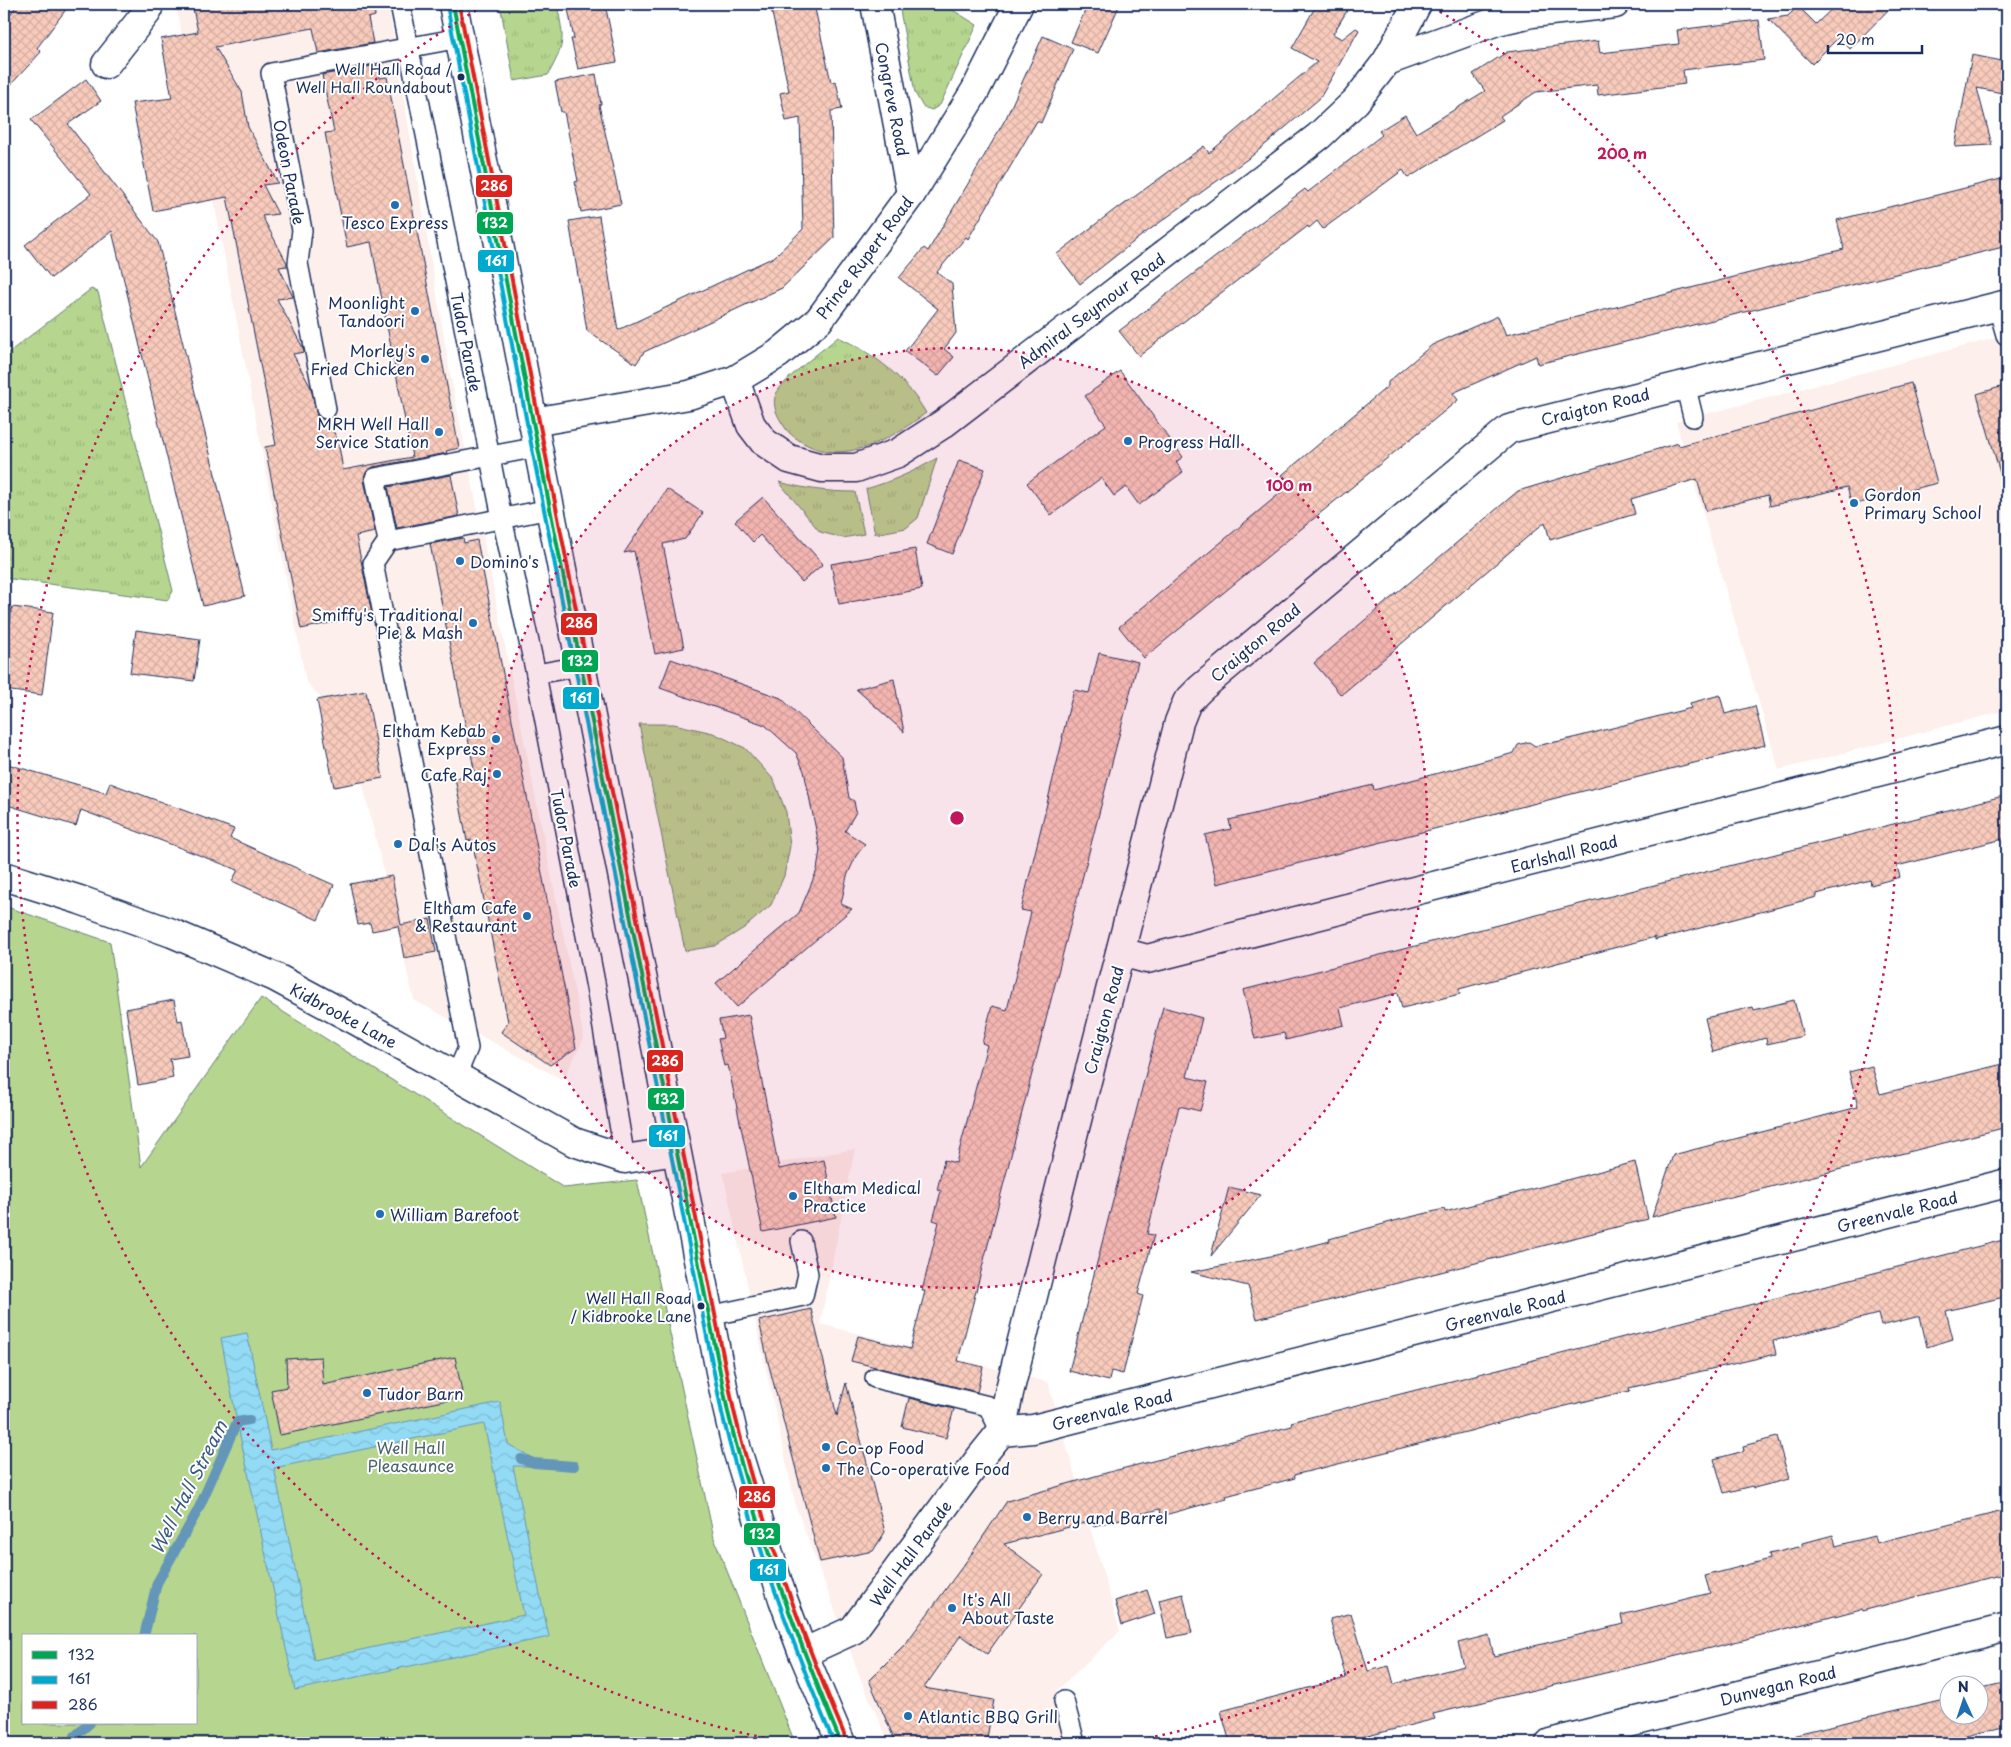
<svg xmlns="http://www.w3.org/2000/svg" width="2011" height="1747" font-family="'Playpen Sans',sans-serif">
	<defs>
		<pattern id="grass-tufts" width="24" height="20" patternUnits="userSpaceOnUse" patternTransform="scale(1.25)"><rect width="24" height="20" fill="#b6d58e"/><path d="M3 7l-1-3M5 7V3M7 7l1-3M15 17l-1-3M17 17v-4M19 17l1-3" fill="none" stroke="#9cb77d"/></pattern>
		<pattern id="water-waves" width="16" height="10" patternUnits="userSpaceOnUse" patternTransform="scale(1.25)"><rect width="16" height="10" fill="#93dbf5"/><path d="M0 5q4-4 8 0t8 0" fill="none" stroke="#7ebcd4"/></pattern>
		<pattern id="building-cross-hatch" width="8" height="8" patternUnits="userSpaceOnUse" patternTransform="scale(1.25)"><rect width="8" height="8" fill="#f9cbbc"/><path d="M0 0l8 8M0 8l8-8" fill="none" stroke="#d5afa4"/></pattern>
	</defs>
	<rect width="100%" height="100%" fill="#fff"/>
	<filter id="ink" filterUnits="userSpaceOnUse"><feTurbulence type="fractalNoise" baseFrequency=".02" numOctaves="2"/><feDisplacementMap in="SourceGraphic" scale="10" xChannelSelector="R" yChannelSelector="G"/><feConvolveMatrix kernelMatrix="1 2 1 2 8 2 1 2 1" color-interpolation-filters="sRGB"/></filter>
	<g filter="url(#ink)">
		<!-- built -->
		<g fill="#fdefeb">
			<path d="M176 4H388L450 373 584 1038 563 1080 414 1000 350 731 306 681Z"/>
			<path d="M2007 335V710L1779 770 1676 422Z"/>
			<path d="M855 1149 820 1324 1048 1382 1120 1631 1056 1691 1071 1743H889L862 1682 796 1507 723 1173Z"/>
		</g>
		<!-- grass -->
		<g fill="url(#grass-tufts)" stroke="#688276">
			<path d="M500 4H557C564 40 566 42 548 75L514 81Z"/>
			<path d="M943 4 977 25 940 105 932 110 923 107 915 93 900 10 907 6Z"/>
			<path d="M91 289 98 292 173 591 168 600 4 578V356Z"/>
			<path d="M838 337C875 354 905 377 926 413 891 439 843 468 800 441 793 436 788 433 784 426 778 417 771 405 776 394 783 379 824 349 838 337Z"/>
			<path d="M937 458 918 518 906 528 875 534 866 489C892 481 914 472 937 458Z"/>
			<path d="M779 482C805 489 828 492 855 492L864 534 843 538 820 532Z"/>
			<path d="M674 724 713 733 745 748 774 780 786 812 790 846 784 876 771 905 744 928 715 946 685 951 639 724Z"/>
		</g>
		<!-- park -->
		<path fill="#b6d58e" stroke="#688276" fill-rule="evenodd" d="M4 906 110 942 141 1167 261 998 564 1188 637 1180 714 1538 795 1743H4ZM24 1636H196V1723H24Z"/>
		<!-- water -->
		<path fill="url(#water-waves)" stroke="#6396b9" fill-rule="evenodd" d="M247 1333 271 1450 500 1402 508 1444 534 1459 533 1466H513L549 1637 295 1690 237 1422 221 1338ZM484 1424 524 1615 314 1660 274 1468Z"/>
		<g fill="none" stroke-linecap="round" stroke-linejoin="round">
			<!-- stream -->
			<g stroke="#6396b9" stroke-width="10">
				<path d="M521 1459 534 1463 574 1466"/>
				<path d="M144 1636 157 1583 198 1510 237 1422 249 1420"/>
				<path d="M73 1743 75 1736 90 1723"/>
			</g>
		</g>
		<!-- building -->
		<g fill="url(#building-cross-hatch)" stroke="#1b2f5e">
			<path d="M18 4H70L37 48 41 52 4 92V22Z"/>
			<path d="M192 4H374L375 16 368 18 373 43 318 53 313 28 215 47 242 92 248 127 278 183 263 185 278 214 262 216 287 263V266L279 267 293 297 277 299 303 348 304 352 293 354 311 388 317 416 322 419 327 420 338 440 343 470 412 457 371 242 347 247 325 133 334 132 322 75 377 65 380 78 387 77 459 448 446 451 447 453 373 467 365 474 364 480 375 532 356 536 372 614 301 629 265 447 276 445 227 197 153 211 132 103 172 98 161 39 198 32Z"/>
			<path d="M567 4H605L617 62 578 69 571 39H574Z"/>
			<path d="M770 4H814L831 82 836 81 842 109 831 111 834 238 782 288 644 352 636 364 587 331 569 221 599 216 618 330 774 257 803 229 800 118 786 121 780 93 789 91Z"/>
			<path d="M1088 4H1120L1098 53 1071 42Z"/>
			<path d="M1317 4H1351L1333 34 1342 39 1356 28 1359 30 1320 98 1253 155 1141 236 1080 284 1057 254 1118 207 1119 208 1204 146 1209 153 1317 62 1292 48Z"/>
			<path d="M1837 4H1894L1850 49 1839 37 1812 64 1768 19 1788 16 1798 6 1816 24Z"/>
			<path d="M1759 20 1764 60 1683 70 1685 84 1598 95 1597 85 1536 92 1500 116 1503 120 1408 178 1403 170 1323 229 1317 221 1309 228 1308 226 1139 356 1119 331 1261 222 1305 189 1308 192 1382 135 1379 131 1405 115 1416 133 1485 91 1473 74 1507 52 1598 41 1600 53 1679 44 1677 30Z"/>
			<path d="M1043 36 1073 49 1041 123 1037 121 968 239 966 237 937 272 952 284 956 333 944 349 954 357 938 376 905 351 938 309 899 278 924 248 928 251 975 172 1006 118Z"/>
			<path d="M1972 55 2007 62V94L1977 88 1992 145 1955 147Z"/>
			<path d="M596 74 601 104 599 105 621 204 581 212 575 182 578 181 564 112H561L555 82Z"/>
			<path d="M86 79 101 101 68 124 158 242 245 596 203 606 112 231 51 278 25 245 91 194 31 120Z"/>
			<path d="M2001 179 2007 204V246L1538 364 1536 356 1453 393 1458 400 1144 658 1119 627 1290 485 1282 475 1362 408 1388 386V382L1432 345 1498 316 1506 335 1844 249 1837 220Z"/>
			<path d="M1120 371 1183 457 1176 462 1183 472 1139 505 1126 487 1114 496 1101 478 1051 515 1027 483 1106 425 1085 396Z"/>
			<path d="M1911 383 1937 483 1852 505 1847 487 1770 506 1768 495 1706 511 1697 479 1631 499 1635 514 1550 540 1545 522 1341 695 1314 663 1518 491 1678 443 1679 446Z"/>
			<path d="M2007 385V472L2000 473 1977 394Z"/>
			<path d="M959 460 985 469 952 554 927 544Z"/>
			<path d="M451 475 459 516 397 528 388 487Z"/>
			<path d="M667 489 703 513 685 539 663 544 684 648 655 654 634 551 624 553Z"/>
			<path d="M763 497 823 564 802 582 760 535 753 542 735 521Z"/>
			<path d="M463 538 464 543 477 540 576 1048 550 1065 501 1032 508 1022 472 840 467 841 455 778 475 774 430 544Z"/>
			<path d="M915 549 922 589 839 604 831 564Z"/>
			<path d="M12 607 53 612 42 695 4 690V664Z"/>
			<path d="M136 630 200 639 194 681 130 673Z"/>
			<path d="M1099 653 1138 662 958 1361 983 1367 977 1392 851 1361 858 1336 910 1349 925 1291H922L939 1222 933 1220 941 1191 937 1190 944 1160 956 1163 987 1045 982 1043 992 1006 1007 1010 1031 912 1021 910 1063 738H1062L1069 708 1074 690 1089 693Z"/>
			<path d="M671 659 781 698 842 757 849 798 854 801 856 812 845 831 865 844 856 856 847 876 841 904 852 909 737 1007 716 983 799 913 817 870 820 850 804 771 796 753 765 725 660 688Z"/>
			<path d="M894 679 904 732 856 689Z"/>
			<path d="M366 691 383 778 334 787 317 700Z"/>
			<path d="M1720 695 1725 714 1755 706 1765 745 1217 884 1205 835 1231 829 1229 820 1373 785 1374 790 1514 753 1518 745 1529 742 1535 746 1565 740 1691 708 1690 703Z"/>
			<path d="M4 763 106 793 110 783 234 829 230 838 334 885 318 920 232 881 238 870 81 810 76 826 4 804Z"/>
			<path d="M2007 795V838L1897 866 1900 877 1871 885 1870 880 1817 894V897L1655 940V937L1459 989 1460 994 1402 1008 1398 993 1340 1008 1344 1025 1286 1040 1284 1033 1255 1039 1243 990Z"/>
			<path d="M392 876 401 925 430 919 436 952 404 958 398 926 372 931 370 923 358 925 350 884Z"/>
			<path d="M174 1000 178 1021 182 1020 188 1056 170 1059 173 1078 138 1085 126 1009Z"/>
			<path d="M1794 1000 1803 1036 1767 1044 1766 1038 1713 1052 1705 1018 1753 1007 1754 1010Z"/>
			<path d="M1163 1007 1202 1018 1187 1077 1208 1082 1200 1111 1179 1106 1147 1234 1154 1235 1138 1294 1143 1296 1123 1374 1111 1371 1109 1381 1069 1371Z"/>
			<path d="M749 1015 779 1169 824 1160 836 1217 763 1232 728 1065 724 1066 718 1039 723 1038 719 1020Z"/>
			<path d="M2007 1063V1127L1652 1217 1673 1155 1858 1107 1849 1072 1872 1066 1880 1094Z"/>
			<path d="M1635 1162 1648 1219 1257 1319 1248 1286 1191 1272 1276 1255 1330 1241 1329 1239 1398 1220 1444 1209 1445 1212Z"/>
			<path d="M1229 1187 1261 1195 1211 1256Z"/>
			<path d="M2007 1239V1282L2001 1283 2004 1297 1946 1311 1953 1339 1927 1347 1920 1316 1881 1326 1878 1314 1773 1341 1776 1354 1629 1388 1630 1391 1615 1394 1533 1414V1413L1470 1431 1294 1475 1295 1478 1226 1496 1227 1498 1161 1516 1160 1509 1093 1526 1092 1521 1004 1544 1043 1574 987 1654 961 1635 924 1688 994 1700 986 1743H896L869 1680 906 1643 968 1559 1007 1501 1113 1471 1292 1426 1291 1422Z"/>
			<path d="M811 1309 837 1416 846 1383 885 1532 873 1551 820 1562 768 1362 759 1321Z"/>
			<path d="M321 1357 323 1385 455 1357 463 1397 280 1435 271 1390 287 1387 286 1359Z"/>
			<path d="M909 1398 954 1409 946 1438 902 1427Z"/>
			<path d="M1777 1437 1789 1479 1754 1488 1753 1486 1724 1493 1714 1459 1744 1451 1743 1446Z"/>
			<path d="M2007 1510V1573L1862 1611 1861 1609 1831 1617 1727 1644 1433 1714 1435 1719 1348 1741V1738L1328 1743H1230L1221 1711 1346 1678 1330 1619 1351 1613 1368 1671 1389 1666 1394 1684 1464 1666 1458 1643 1489 1635 1494 1656 1623 1624 1621 1615 1710 1593 1705 1576 1770 1559 1769 1554 1803 1546V1543L1833 1535 1836 1546 1874 1536 1876 1543Z"/>
			<path d="M1147 1590 1155 1614 1122 1625 1115 1601Z"/>
			<path d="M1183 1594 1192 1633 1167 1638 1159 1600Z"/>
			<path d="M2007 1682V1726L1937 1743H1797L1796 1734 1948 1698V1714H1978V1689Z"/>
		</g>
		<g fill="none" stroke-linecap="round" stroke-linejoin="round">
			<!-- lane casing -->
			<g stroke="#1b2f5e" stroke-width="22">
				<g id="lane">
					<path d="M400 4 502 518 536 674 597 993 625 1159"/>
					<path d="M1998 307 2006 335"/>
					<path d="M1685 384 1693 417"/>
					<path d="M326 409 298 263 302 230 271 73 460 38"/>
					<path d="M388 541 550 509"/>
					<path d="M536 674 581 666"/>
					<path d="M456 1076 468 1048 373 563 388 541 375 478 538 447"/>
					<path d="M709 1316 803 1296 808 1274 801 1241"/>
					<path d="M875 1378 988 1406 1001 1432"/>
					<path d="M1064 1701 1075 1743"/>
				</g>
			</g>
			<!-- street casing -->
			<g stroke="#1b2f5e" stroke-width="31">
				<g id="street">
					<path d="M875 4 911 194"/>
					<path d="M1387 61 1497 21 1532 13 1615 4"/>
					<path d="M106 64 147 12 149 4"/>
					<path d="M735 380 751 425 764 442 789 459 822 468H856L898 453 943 424 1319 136 1356 101 1387 61 1417 4"/>
					<path d="M533 422 689 395 735 380 778 354 819 320 911 194 975 91 1019 4"/>
					<path d="M4 876 80 900 172 933 275 977 357 1021 574 1142 625 1159 676 1151"/>
					<path d="M1121 952 1147 959 2007 740"/>
					<path d="M1001 1432 1033 1429 2007 1183"/>
					<path d="M803 1653 853 1630 980 1458 1001 1432 1009 1393 1067 1159 1179 722 1187 702 1201 688 1509 429 2007 304"/>
					<path d="M1550 1743 2007 1627"/>
				</g>
			</g>
			<!-- primary casing -->
			<g stroke="#1b2f5e" stroke-width="31">
				<path id="primary" d="M453 4 533 422 728 1412 737 1450 783 1599 803 1653 841 1743"/>
			</g>
			<!-- lane -->
			<use href="#lane" stroke="#fff" stroke-width="19"/>
			<!-- street -->
			<use href="#street" stroke="#fff" stroke-width="28"/>
			<!-- primary -->
			<use href="#primary" stroke="#fff" stroke-width="28"/>
			<!-- bus-1 casing -->
			<g stroke="#fff" stroke-width="8">
				<path id="bus-1" d="M453 4 533 422 728 1412C755 1526 796 1635 841 1743"/>
			</g>
			<!-- bus-2 casing -->
			<g stroke="#fff" stroke-width="8">
				<path id="bus-2" d="M447 5 527 423 722 1413C749 1527 789 1636 834 1743"/>
			</g>
			<!-- bus-3 casing -->
			<g stroke="#fff" stroke-width="8">
				<path id="bus-3" d="M459 4 539 421 734 1411C761 1524 801 1633 847 1741"/>
			</g>
			<!-- bus-1 -->
			<use href="#bus-1" stroke="#00a651" stroke-width="4"/>
			<!-- bus-2 -->
			<use href="#bus-2" stroke="#00a9ce" stroke-width="4"/>
			<!-- bus-3 -->
			<use href="#bus-3" stroke="#dc241f" stroke-width="4"/>
		</g>
	</g>
	<!-- distance rings -->
	<circle cx="957" cy="818" r="470" fill="#c2185b" fill-opacity=".12"/>
	<g fill="none" stroke="#c2185b" stroke-width="2.5" stroke-dasharray="2.5 5">
		<circle cx="957" cy="818" r="470"/>
		<path d="M786 1742A940 940 0 0 1 487 4M1427 4A940 940 0 0 1 1128 1742"/>
	</g>
	<!-- markers -->
	<g fill="#1b2f5e" stroke="#fff" stroke-width="2">
		<circle cx="461" cy="77" r="4.5"/>
		<circle cx="701" cy="1306" r="4.5"/>
	</g>
	<g fill="#1f6fb2" stroke="#fff" stroke-width="2">
		<circle cx="395" cy="205" r="5"/>
		<circle cx="415" cy="311" r="5"/>
		<circle cx="425" cy="359" r="5"/>
		<circle cx="439" cy="432" r="5"/>
		<circle cx="1128" cy="441" r="5"/>
		<circle cx="1854" cy="503" r="5"/>
		<circle cx="460" cy="561" r="5"/>
		<circle cx="473" cy="623" r="5"/>
		<circle cx="496" cy="739" r="5"/>
		<circle cx="497" cy="774" r="5"/>
		<circle cx="398" cy="844" r="5"/>
		<circle cx="527" cy="916" r="5"/>
		<circle cx="793" cy="1196" r="5"/>
		<circle cx="380" cy="1214" r="5"/>
		<circle cx="367" cy="1393" r="5"/>
		<circle cx="826" cy="1447" r="5"/>
		<circle cx="826" cy="1468" r="5"/>
		<circle cx="1027" cy="1517" r="5"/>
		<circle cx="952" cy="1608" r="5"/>
		<circle cx="908" cy="1716" r="5"/>
	</g>
	<g text-anchor="middle" dominant-baseline="central" stroke-width="4" stroke-linejoin="round" paint-order="stroke">
		<!-- bus labels -->
		<g font-size="15" fill="#1b2f5e" stroke="#fff" text-anchor="end">
			<text x="452" y="68">Well Hall Road /<tspan x="452" dy="18">Well Hall Roundabout</tspan></text>
			<text x="692" y="1297">Well Hall Road<tspan x="692" dy="18">/ Kidbrooke Lane</tspan></text>
		</g>
		<!-- street labels -->
		<g font-size="16" fill="#1b2f5e" stroke="#fff">
			<text transform="translate(893 99) rotate(79)">Congreve Road</text>
			<text transform="translate(290 172) rotate(79)">Odeon Parade</text>
			<text transform="translate(864 257) rotate(-53)">Prince Rupert Road</text>
			<text transform="translate(1091 310) rotate(-37)">Admiral Seymour Road</text>
			<text transform="translate(467 342) rotate(79)">Tudor Parade</text>
			<text transform="translate(1595 406) rotate(-14)">Craigton Road</text>
			<text transform="translate(1255 642) rotate(-40)">Craigton Road</text>
			<text transform="translate(567 838) rotate(79)">Tudor Parade</text>
			<text transform="translate(1564 853) rotate(-14)">Earlshall Road</text>
			<text transform="translate(344 1015) rotate(28)">Kidbrooke Lane</text>
			<text transform="translate(1103 1020) rotate(-75)">Craigton Road</text>
			<text transform="translate(1897 1211) rotate(-14)">Greenvale Road</text>
			<text transform="translate(1505 1310) rotate(-14)">Greenvale Road</text>
			<text transform="translate(1112 1409) rotate(-14)">Greenvale Road</text>
			<text transform="translate(910 1553) rotate(-54)">Well Hall Parade</text>
			<text transform="translate(1778 1685) rotate(-14)">Dunvegan Road</text>
		</g>
		<!-- poi labels -->
		<g font-size="16" fill="#1b2f5e" stroke="#fff" text-anchor="start">
			<text x="395" y="222" text-anchor="middle">Tesco Express</text>
			<text x="405" y="302" text-anchor="end">Moonlight<tspan x="405" dy="18">Tandoori</tspan></text>
			<text x="415" y="350" text-anchor="end">Morley's<tspan x="415" dy="18">Fried Chicken</tspan></text>
			<text x="429" y="423" text-anchor="end">MRH Well Hall<tspan x="429" dy="18">Service Station</tspan></text>
			<text x="1138" y="441">Progress Hall</text>
			<text x="1864" y="494">Gordon<tspan x="1864" dy="18">Primary School</tspan></text>
			<text x="470" y="561">Domino's</text>
			<text x="463" y="614" text-anchor="end">Smiffy's Traditional<tspan x="463" dy="18">Pie &amp; Mash</tspan></text>
			<text x="486" y="730" text-anchor="end">Eltham Kebab<tspan x="486" dy="18">Express</tspan></text>
			<text x="487" y="774" text-anchor="end">Cafe Raj</text>
			<text x="408" y="844">Dal's Autos</text>
			<text x="517" y="907" text-anchor="end">Eltham Cafe<tspan x="517" dy="18">&amp; Restaurant</tspan></text>
			<text x="803" y="1187">Eltham Medical<tspan x="803" dy="18">Practice</tspan></text>
			<text x="390" y="1214">William Barefoot</text>
			<text x="377" y="1393">Tudor Barn</text>
			<text x="836" y="1447">Co-op Food</text>
			<text x="836" y="1468">The Co-operative Food</text>
			<text x="1037" y="1517">Berry and Barrel</text>
			<text x="962" y="1599">It's All<tspan x="962" dy="18">About Taste</tspan></text>
			<text x="918" y="1716">Atlantic BBQ Grill</text>
		</g>
		<!-- park labels -->
		<g font-size="16" fill="#4a616c" stroke="#fff">
			<text x="411" y="1447">Well Hall<tspan x="411" dy="18">Pleasaunce</tspan></text>
		</g>
		<!-- water labels -->
		<g font-size="18" font-style="italic" fill="#395a84" stroke="#fff">
			<text transform="translate(188 1487) rotate(-63)">Well Hall Stream</text>
		</g>
	</g>
	<circle cx="957" cy="818" r="8" fill="#c2185b" stroke="#fff" stroke-width="2.5"/>
	<g font-size="15" text-anchor="middle" font-weight="bold" fill="#c2185b" stroke="#fff" stroke-width="4" stroke-linejoin="round" paint-order="stroke">
		<text x="1622" y="159">200 m</text>
		<text x="1289" y="491">100 m</text>
	</g>
	<g stroke="#fff" stroke-width="2">
		<rect x="475" y="174" width="38" height="24" rx="5" fill="#dc241f"/>
		<rect x="476" y="211" width="38" height="24" rx="5" fill="#00a651"/>
		<rect x="477" y="249" width="38" height="24" rx="5" fill="#00a9ce"/>
		<rect x="560" y="612" width="38" height="24" rx="5" fill="#dc241f"/>
		<rect x="561" y="649" width="38" height="24" rx="5" fill="#00a651"/>
		<rect x="562" y="686" width="38" height="24" rx="5" fill="#00a9ce"/>
		<rect x="646" y="1049" width="38" height="24" rx="5" fill="#dc241f"/>
		<rect x="647" y="1087" width="38" height="24" rx="5" fill="#00a651"/>
		<rect x="648" y="1124" width="38" height="24" rx="5" fill="#00a9ce"/>
		<rect x="738" y="1485" width="38" height="24" rx="5" fill="#dc241f"/>
		<rect x="743" y="1522" width="38" height="24" rx="5" fill="#00a651"/>
		<rect x="749" y="1558" width="38" height="24" rx="5" fill="#00a9ce"/>
	</g>
	<g font-size="14" text-anchor="middle" font-weight="bold" fill="#fff">
		<text x="494" y="191">286</text>
		<text x="495" y="228">132</text>
		<text x="496" y="266">161</text>
		<text x="579" y="628">286</text>
		<text x="580" y="666">132</text>
		<text x="581" y="703">161</text>
		<text x="665" y="1066">286</text>
		<text x="666" y="1104">132</text>
		<text x="667" y="1141">161</text>
		<text x="757" y="1502">286</text>
		<text x="762" y="1539">132</text>
		<text x="768" y="1575">161</text>
	</g>
	<!-- margin -->
	<rect width="2011" height="1747" fill="none" stroke="#fff" stroke-width="20"/>
	<rect x="10" y="10" width="1991" height="1727" fill="none" stroke="#1b2f5e" stroke-width="2" filter="url(#ink)"/>
	<!-- legend -->
	<rect x="22" y="1634" width="175" height="90" fill="#ffffff" stroke="#a4acbf"/>
	<rect x="32" y="1651" width="25" height="8" fill="#00a651" stroke="#a4acbf"/>
	<text x="68" y="1660" font-size="15" fill="#1b2f5e">132</text>
	<rect x="32" y="1676" width="25" height="8" fill="#00a9ce" stroke="#a4acbf"/>
	<text x="68" y="1684" font-size="15" fill="#1b2f5e">161</text>
	<rect x="32" y="1701" width="25" height="8" fill="#dc241f" stroke="#a4acbf"/>
	<text x="68" y="1710" font-size="15" fill="#1b2f5e">286</text>
	<!-- north arrow -->
	<g transform="translate(1964 1700) rotate(357)"><circle r="24" fill="#ffffff" stroke="#a4acbf"/>
	<path d="M0-4L9 19L0 12L-9 19Z" fill="#1f6fb2"/>
	<text y="-8" font-size="14" font-weight="bold" text-anchor="middle" fill="#1b2f5e">N</text>
	</g>
	<!-- scale -->
	<path d="M1828 45v8h94v-8" fill="none" stroke="#1b2f5e" stroke-width="2.5"/>
	<text x="1836" y="45" font-size="15" fill="#1b2f5e" stroke="#ffffff" stroke-width="4" paint-order="stroke">20 m</text>
</svg>
